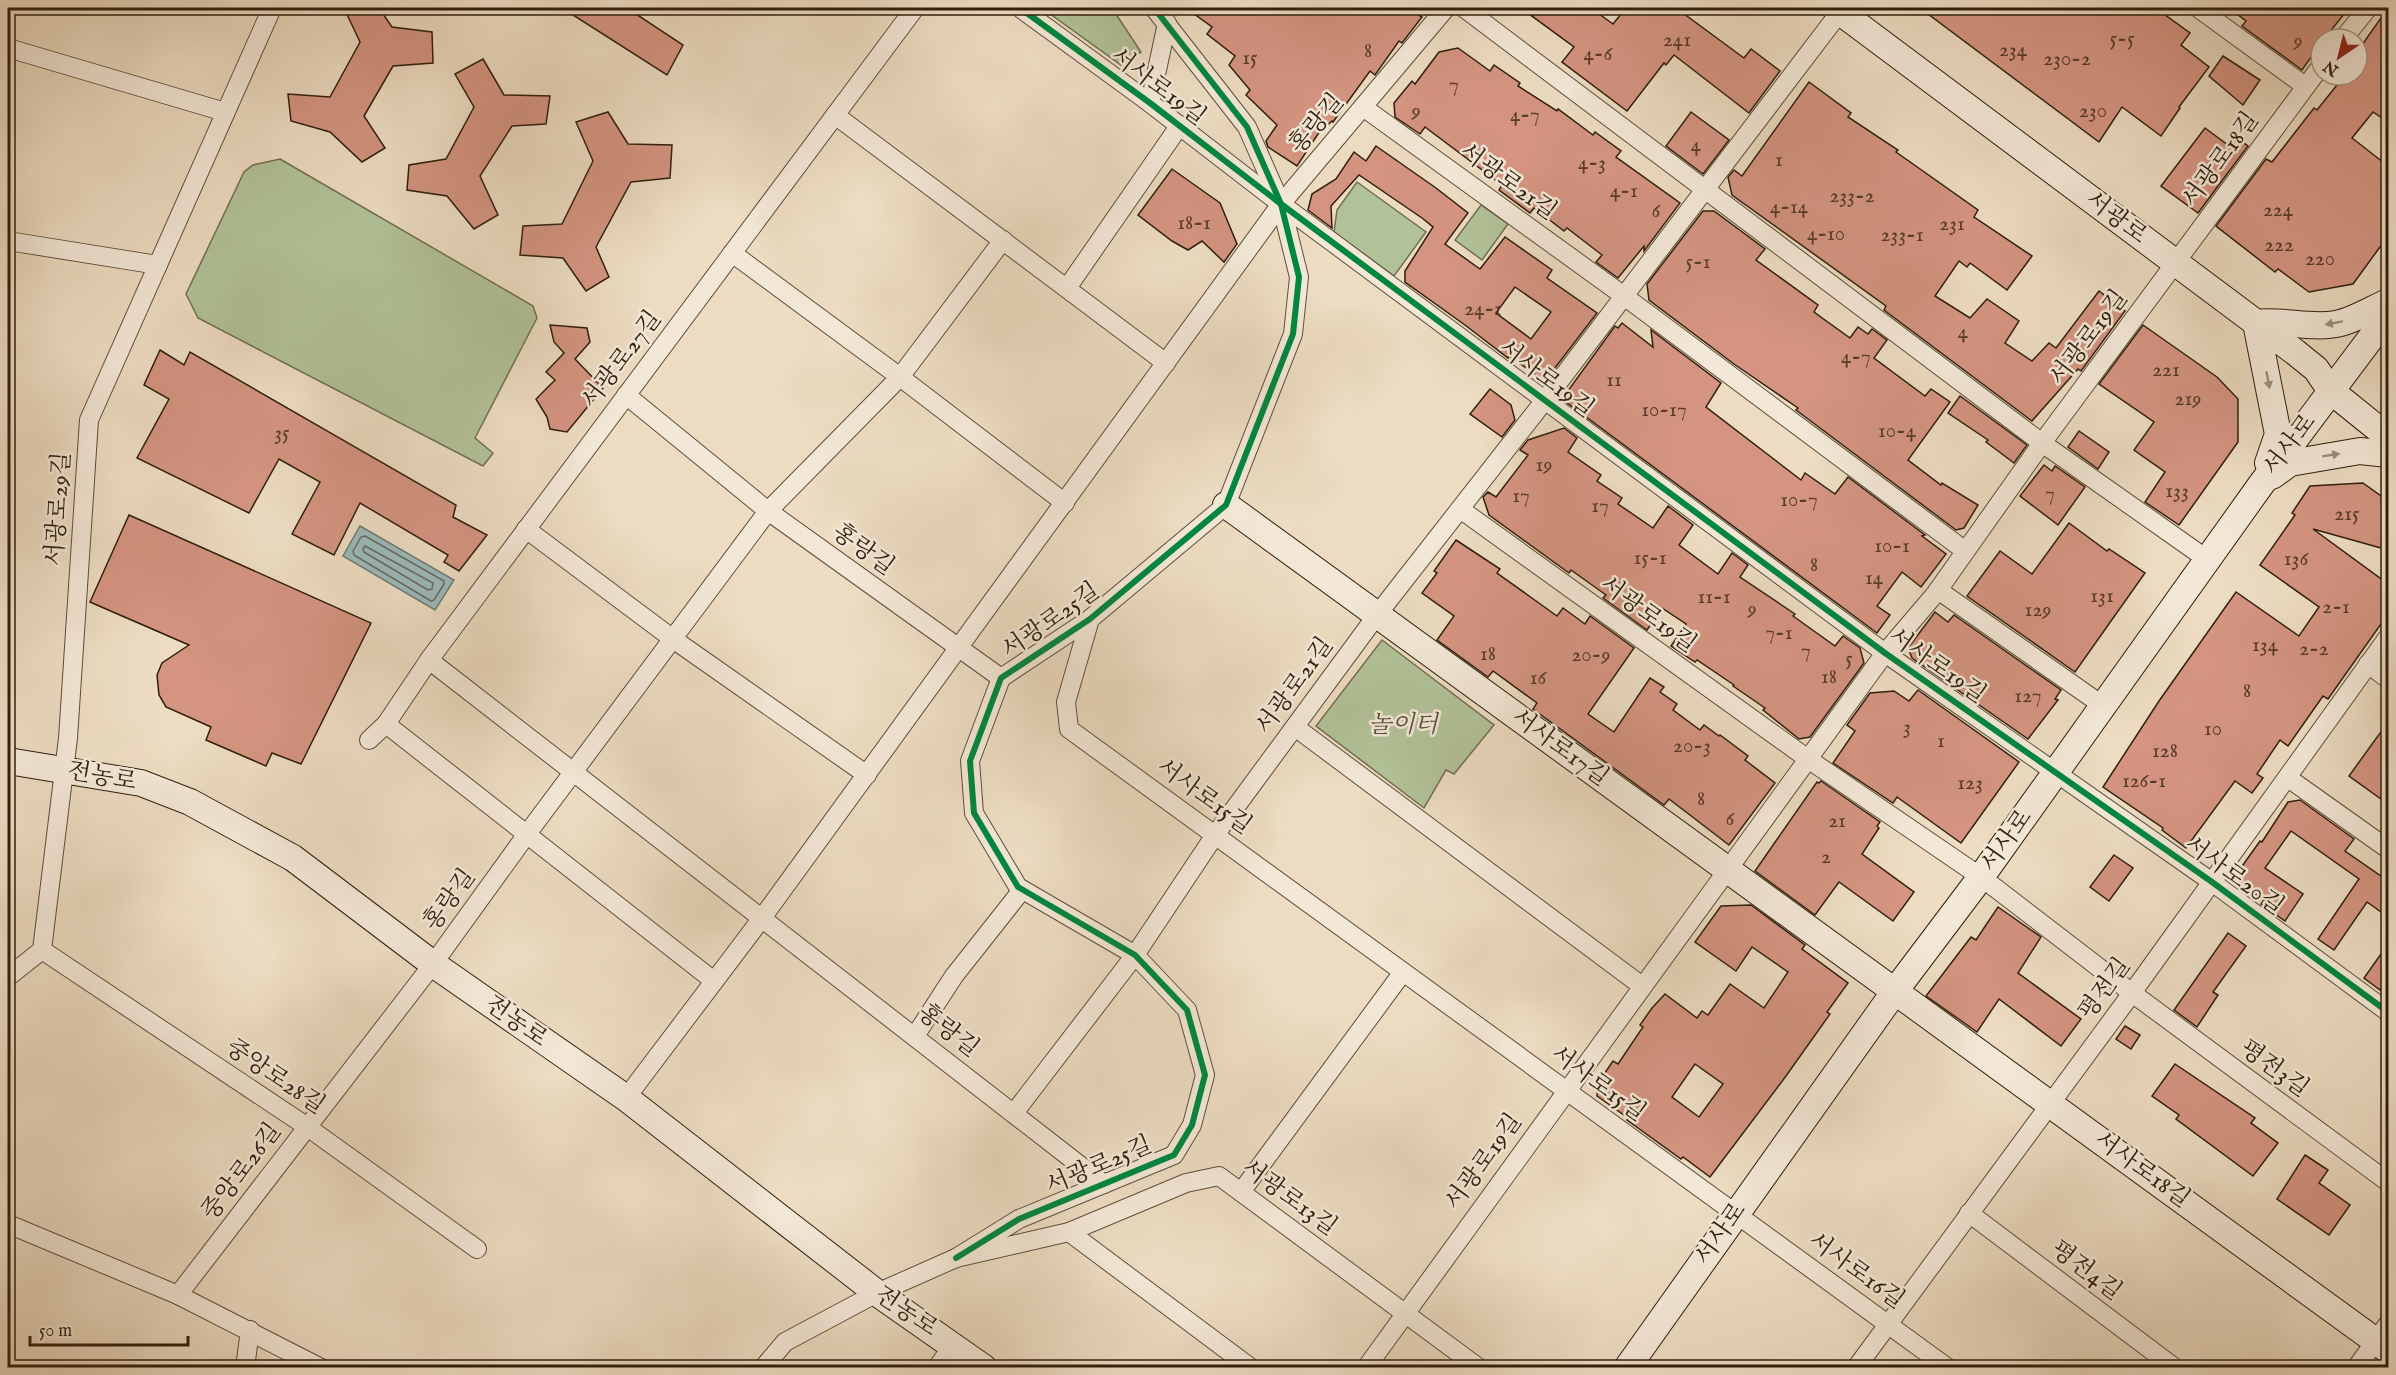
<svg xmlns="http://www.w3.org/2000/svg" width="2396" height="1375" font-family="'IM FELL English','Noto Serif KR',serif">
	<rect width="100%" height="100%" fill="#eddcc2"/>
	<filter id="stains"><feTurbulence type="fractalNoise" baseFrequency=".00333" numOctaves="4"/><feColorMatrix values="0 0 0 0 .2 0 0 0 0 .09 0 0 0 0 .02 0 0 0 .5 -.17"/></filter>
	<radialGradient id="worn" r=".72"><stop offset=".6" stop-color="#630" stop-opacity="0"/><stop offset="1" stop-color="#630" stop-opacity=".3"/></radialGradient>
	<!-- green -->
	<g fill="#b2c298" stroke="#707052" stroke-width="1.5">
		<path d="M1042 8H1112L1141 52 1121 65Z"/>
		<path d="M280 159 533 306 537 318 475 438 493 453 483 466 198 318 186 294 244 172 253 165Z"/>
		<path d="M1357 182 1426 232 1394 276 1334 232 1337 210Z"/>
		<path d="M1481 205 1508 224 1482 260 1455 240Z"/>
		<path d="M1382 640 1494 725 1454 774 1446 770 1424 808 1316 726Z"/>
	</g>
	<!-- water -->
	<path fill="#9bbaba" stroke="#707c75" stroke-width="1.5" d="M360 526 454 580 435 610 343 556Z"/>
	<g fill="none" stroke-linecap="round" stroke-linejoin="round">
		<!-- shore -->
		<g stroke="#656c64" stroke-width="1.5">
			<path d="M365 536 444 581V584L434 600 431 601 354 555 353 551 361 537Z"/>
			<path d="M365 546 433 583 432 589 428 590 364 552 363 549Z"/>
		</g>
	</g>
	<!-- building -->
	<g fill="#d49481" stroke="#2f1f0d" stroke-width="1.5" fill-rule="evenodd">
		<path d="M344 8H379L392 27 432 32 433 63 393 66 364 116 385 148 362 162 330 132 291 121 288 94 330 97 360 42Z"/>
		<path d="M562 8H627L683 45 667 75Z"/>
		<path d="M1186 8H1408L1422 17 1402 43 1399 41 1375 75 1370 71 1333 122 1332 121 1318 134 1297 166 1268 147 1266 141 1277 125 1246 95 1250 90 1229 65 1235 56 1207 34 1212 27Z"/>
		<path d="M1521 8H1591L1613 24 1626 8H1676L1744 58 1751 49 1780 71 1749 113 1674 55 1666 65 1664 63 1627 111 1562 62 1574 47Z"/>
		<path d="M1920 8H2169L2164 14 2190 33 2181 45 2209 67 2179 107 2180 108 2161 136 2122 107 2099 142Z"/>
		<path d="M2229 8H2349L2324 39H2321V43L2302 70 2242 26 2246 21Z"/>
		<path d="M2388 8V122L2373 112 2352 138 2388 166V236L2353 284 2309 292 2278 269 2275 272 2216 226 2266 159 2272 162 2314 108 2317 110 2345 75H2357V52Z"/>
		<path d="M1458 48 1490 71 1494 65 1520 83 1518 86 1557 111 1558 109 1593 135 1595 132 1621 151 1616 157 1680 203 1644 251V246L1618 278 1596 262 1602 255 1567 228 1564 231 1534 208 1530 213 1499 190 1502 185 1425 127 1420 134 1395 117 1394 103 1412 81 1415 84 1439 52Z"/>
		<path d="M2223 56 2260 80 2243 105 2209 76Z"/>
		<path d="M483 59 504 95 550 96 546 124 512 126 480 176 498 215 474 229 447 196 407 190 409 165 446 159 474 107 455 74Z"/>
		<path d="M1809 82 1851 113 1848 117 1898 150 1896 152 1978 210 1974 217 2032 256 2007 290 1970 263 1967 267 1959 261 1935 296 1970 318 1987 299 2019 321 2005 343 2032 361 2049 343 2056 348 2099 291 2125 311 2081 371 2078 369 2032 421 1884 310 1886 306 1732 195 1728 177 1734 170 1742 176Z"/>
		<path d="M608 112 628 144 672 145 670 178 631 182 596 247 609 277 586 291 563 258 520 255 523 226 562 224 593 161 576 122Z"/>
		<path d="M1691 112 1729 140 1703 174 1666 146Z"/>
		<path d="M2205 128 2228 145 2235 137 2248 146 2198 213 2161 186Z"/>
		<path d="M1376 146 1436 188 1468 213 1445 244 1480 269 1505 237 1552 270 1547 278 1597 313 1545 381 1509 356 1508 358 1465 325 1405 282V271L1433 227 1422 218 1359 175 1331 206 1332 228 1308 210 1312 194 1336 179 1354 152 1366 161ZM1515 287 1551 312 1531 339 1496 313Z"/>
		<path d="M1172 169 1220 203 1237 244 1224 262 1202 241 1188 250 1172 241 1138 215Z"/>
		<path d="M1703 211H1714L1765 249 1756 260 1818 305 1814 312 1850 338 1858 327 1868 334 1872 329 1887 340 1874 358 1925 396 1931 389 1950 402 1908 460 1941 485 1942 483 1978 505 1964 528 1956 530 1796 410 1798 408 1734 364 1649 300 1647 284Z"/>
		<path d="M1622 323 1653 347 1651 330 1721 383 1706 407 1801 480 1805 473 1835 494 1848 477 1925 535 1922 536 1946 554 1921 587 1902 572 1877 606 1890 615 1877 633 1562 399 1615 326 1618 328Z"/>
		<path d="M550 325 587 328 590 342 575 359 603 388 567 432 550 429 547 417 536 399 555 380 546 372 564 353 554 342Z"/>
		<path d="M2143 325 2217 377 2238 399V442L2179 525 2145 502 2165 472 2134 450 2154 422 2099 384Z"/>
		<path d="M160 350 184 365 190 352 456 505 453 517 487 535 459 571 444 562 448 555 360 503 334 555 292 534 320 482 279 459 249 513 137 458 169 399 144 385Z"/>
		<path d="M1490 389 1511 405 1515 420 1502 437 1470 414Z"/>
		<path d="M1960 396 2027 445 2014 463 1986 442 1988 440 1948 413Z"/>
		<path d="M1564 428 1577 438 1568 452 1601 475 1597 481 1622 498 1618 504 1653 528 1668 506 1693 525 1679 545 1718 574 1732 553 1748 565 1740 577 1795 614 1793 616 1835 646 1843 636 1860 648 1864 663 1810 737 1799 739 1763 710 1765 708 1733 686 1734 685 1697 660 1695 662 1671 646 1686 624 1662 608 1647 630 1603 598 1606 595 1571 570 1569 573 1489 515 1483 497 1488 492 1496 497 1528 455 1520 450 1528 440Z"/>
		<path d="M2079 431 2109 452 2098 469 2068 447Z"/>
		<path d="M2044 465 2052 471 2055 466 2085 487 2058 525 2020 496Z"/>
		<path d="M2363 483 2388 501V550L2313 529 2388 584V614L2328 699 2323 696 2288 746 2280 740 2257 774 2263 778 2252 793 2235 781 2186 848 2162 830 2163 828 2103 787 2159 701 2236 592 2299 636 2319 607 2260 565 2295 515 2292 513 2310 486Z"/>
		<path d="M129 515 371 623 301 764 272 753 266 766 206 740 211 727 166 707 159 695 157 675 162 663 189 645 90 602Z"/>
		<path d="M2069 523 2107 551 2109 549 2145 573 2075 672 1967 596 2000 551 2032 574Z"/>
		<path d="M1456 540 1500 569 1497 573 1557 616 1563 608 1585 624 1590 616 1634 648 1588 714 1614 732 1650 678 1664 687 1660 692 1677 704 1673 710 1700 730 1704 725 1719 736 1720 735 1748 756 1745 760 1775 783 1729 845 1669 799 1664 805 1533 709 1537 703 1493 671 1488 677 1437 640 1454 616 1422 593 1437 573 1434 571Z"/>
		<path d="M1935 612 1948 622 1954 615 2061 690 2055 699 2058 700 2028 739 1912 658 1908 648Z"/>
		<path d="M1918 690 2019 762 1961 843 1897 797 1893 803 1833 763 1855 731 1847 725 1870 693 1894 691 1909 701Z"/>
		<path d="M2388 722V804L2349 776Z"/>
		<path d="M1821 781 1880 822 1877 826 1879 828 1862 854 1914 892 1893 921 1839 882 1815 915 1755 871 1817 782 1819 783Z"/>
		<path d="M2300 800 2354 839 2345 851 2388 881V917L2367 902 2334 950 2318 939 2359 879 2291 831 2265 868 2303 894 2285 921 2261 904 2264 900 2240 884 2238 872 2260 841 2262 842 2288 802Z"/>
		<path d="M2114 855 2133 868 2109 901 2090 887Z"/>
		<path d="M1751 905 1805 945 1802 949 1848 983 1827 1012 1830 1014 1786 1076 1710 1177 1683 1157 1681 1159 1627 1120 1628 1118 1597 1096 1598 1083 1613 1061 1618 1064 1643 1027 1640 1025 1652 1008 1665 994 1697 1018 1702 1011 1708 1015 1730 984 1764 1008 1788 972 1752 947 1736 971 1695 942 1721 906ZM1695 1064 1723 1084 1699 1117 1672 1097Z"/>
		<path d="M1998 907 2041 937 2018 973 2081 1019 2061 1046 1999 999 1977 1032 1926 996 1971 937 1976 940Z"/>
		<path d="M2228 933 2246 946 2213 992 2218 995 2197 1027 2174 1010Z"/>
		<path d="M2388 944V978L2380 990 2364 978Z"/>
		<path d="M2125 1026 2140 1035 2131 1049 2116 1039Z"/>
		<path d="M2175 1064 2255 1118 2251 1123 2278 1143 2253 1176 2176 1119 2179 1115 2152 1096Z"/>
		<path d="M2305 1155 2328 1170 2319 1183 2350 1205 2329 1235 2277 1199Z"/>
	</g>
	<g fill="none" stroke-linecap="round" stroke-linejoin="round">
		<!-- street casing -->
		<g stroke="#5e4e3a" stroke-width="20">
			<g id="street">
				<path d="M1020 8 1150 103 1281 204 1885 653 2212 882 2388 1012"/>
				<path d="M1464 8 2042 443 2208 560"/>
				<path d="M2198 8 2305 86"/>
				<path d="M2343 39 2368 8"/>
				<path d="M8 48 225 112"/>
				<path d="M1150 103 1167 23"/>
				<path d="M1363 107 1624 296 1964 550"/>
				<path d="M835 115 1166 363"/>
				<path d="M8 241 158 265"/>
				<path d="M732 253 900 377 1065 503"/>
				<path d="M1067 288 1180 125"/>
				<path d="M626 395 768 511 1001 678"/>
				<path d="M1460 509 1808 759 1981 877 2132 993 2388 1182"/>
				<path d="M526 529 673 639 867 775"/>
				<path d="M1938 590 2102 705"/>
				<path d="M1090 619 1066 702 1069 729 1948 1368"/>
				<path d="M429 660 1104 1184"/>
				<path d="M2368 664 2388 679"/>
				<path d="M386 724 714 981"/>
				<path d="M1295 727 1642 986"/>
				<path d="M369 740 386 724 429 660 915 8"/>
				<path d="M2288 778 2388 849"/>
				<path d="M42 950 306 1126 477 1249"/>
				<path d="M8 977 42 950 68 738 89 420 272 8"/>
				<path d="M915 1036 954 976 1022 890"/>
				<path d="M626 1098 762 918 1281 204 1446 8"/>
				<path d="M1014 1113 1135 955 1215 835 1377 615 1545 400 1843 8"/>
				<path d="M1241 1192 1403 972"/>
				<path d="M1969 1213 2175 1368"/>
				<path d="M8 1224 178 1295 321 1368"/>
				<path d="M1069 1232 1251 1368"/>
				<path d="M956 1258 1019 1219 1174 1155 1192 1125 1205 1075 1187 1010 1135 955 1018 887 974 813 970 761 1001 678 1090 619 1226 505 1293 334 1299 277 1281 204 1247 127 1154 8"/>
				<path d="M178 1295 433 964 527 834 768 511 900 377 1003 240"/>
				<path d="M245 1368 250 1330"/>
				<path d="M763 1368 785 1342 877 1293 956 1258 1069 1232 1186 1183 1219 1176 1479 1368"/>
				<path d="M937 1368 953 1345"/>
				<path d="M1366 1368 1885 653 1936 593 2042 443 2321 66"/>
				<path d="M1856 1368 2132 993 2388 637"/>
				<path d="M2356 1368 2388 1324"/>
			</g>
		</g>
		<!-- secondary casing -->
		<g stroke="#2f1f0d" stroke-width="28">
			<g id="secondary">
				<path d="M1835 8 2295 352 2316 369 2331 391 2388 437"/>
				<path d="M2268 463 2278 434 2256 323C2283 319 2309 329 2336 324 2353 321 2372 309 2388 302"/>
				<path d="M2272 476 2290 463 2360 451 2388 454"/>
				<path d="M1226 505 2388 1350"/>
				<path d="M8 761 141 783 190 802 293 858 433 964 626 1098 877 1293 984 1368"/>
				<path d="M1627 1368 1895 991 1981 877 2260 486 2388 315"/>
			</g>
		</g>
		<!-- street -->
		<use href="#street" stroke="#f3e8d7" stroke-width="18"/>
		<!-- secondary -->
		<use href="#secondary" stroke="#f3e8d7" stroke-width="26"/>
		<!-- cycleway casing -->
		<g stroke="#f3e8d7" stroke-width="10">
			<g id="cycleway">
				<path d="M1020 8 1150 103 1281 204 1885 653 2212 882 2388 1012"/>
				<path d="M956 1258 1019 1219 1174 1155 1192 1125 1205 1075 1187 1010 1135 955 1018 887 974 813 970 761 1001 678 1090 619 1226 505 1293 334 1299 277 1281 204 1247 127 1154 8"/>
			</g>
		</g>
		<!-- cycleway -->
		<use href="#cycleway" stroke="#00873e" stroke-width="6"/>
	</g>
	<!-- one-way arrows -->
	<defs><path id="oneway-solid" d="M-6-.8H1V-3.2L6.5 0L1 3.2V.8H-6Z" transform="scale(1.5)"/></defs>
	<g fill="#9b8e7c">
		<use href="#oneway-solid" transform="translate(2334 323) rotate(170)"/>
		<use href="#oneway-solid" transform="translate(2268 380) rotate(79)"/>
		<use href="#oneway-solid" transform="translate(2331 455) rotate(-9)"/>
	</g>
	<g text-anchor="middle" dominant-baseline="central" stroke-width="5" stroke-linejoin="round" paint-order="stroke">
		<!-- number labels -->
		<g font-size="21" fill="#583c2a">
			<text x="2122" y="39">5-5</text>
			<text x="1677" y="40">241</text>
			<text x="2298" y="41">9</text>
			<text x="2013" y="50">234</text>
			<text x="1368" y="51">8</text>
			<text x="1598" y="54">4-6</text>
			<text x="1250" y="58">15</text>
			<text x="2067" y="59">230-2</text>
			<text x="1454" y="85">7</text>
			<text x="1416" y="111">9</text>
			<text x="2093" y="111">230</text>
			<text x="1525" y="115">4-7</text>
			<text x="1696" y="145">4</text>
			<text x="1779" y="160">1</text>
			<text x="1592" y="163">4-3</text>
			<text x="1624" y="191">4-1</text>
			<text x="1852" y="196">233-2</text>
			<text x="1789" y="207">4-14</text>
			<text x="2278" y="210">224</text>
			<text x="1656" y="211">6</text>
			<text x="1194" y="223">18-1</text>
			<text x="1952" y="224">231</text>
			<text x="1826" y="234">4-10</text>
			<text x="1902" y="235">233-1</text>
			<text x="2279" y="245">222</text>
			<text x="2320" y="259">220</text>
			<text x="1698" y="262">5-1</text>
			<text x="1483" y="309">24-1</text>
			<text x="1963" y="332">4</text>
			<text x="1856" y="357">4-7</text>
			<text x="2166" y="370">221</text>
			<text x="1614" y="380">11</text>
			<text x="2188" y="399">219</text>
			<text x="1664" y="410">10-17</text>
			<text x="1897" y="431">10-4</text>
			<text x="282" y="433">35</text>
			<text x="1544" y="465">19</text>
			<text x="2177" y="491">133</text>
			<text x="2050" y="494">7</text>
			<text x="1521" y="496">17</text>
			<text x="1799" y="500">10-7</text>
			<text x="1600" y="506">17</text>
			<text x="2347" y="514">215</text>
			<text x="1892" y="546">10-1</text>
			<text x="1650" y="558">15-1</text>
			<text x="2296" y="559">136</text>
			<text x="1814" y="565">8</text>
			<text x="1874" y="578">14</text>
			<text x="2102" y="596">131</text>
			<text x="1714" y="597">11-1</text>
			<text x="2336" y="607">2-1</text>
			<text x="1752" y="609">9</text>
			<text x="2038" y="610">129</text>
			<text x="1779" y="633">7-1</text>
			<text x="2265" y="645">134</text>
			<text x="2314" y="649">2-2</text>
			<text x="1806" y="651">7</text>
			<text x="1488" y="654">18</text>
			<text x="1591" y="655">20-9</text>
			<text x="1849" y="659">5</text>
			<text x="1829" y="677">18</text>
			<text x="1538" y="678">16</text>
			<text x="2247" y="691">8</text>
			<text x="2028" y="696">127</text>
			<text x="1907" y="727">3</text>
			<text x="2213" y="729">10</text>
			<text x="1941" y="741">1</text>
			<text x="1692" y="746">20-3</text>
			<text x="2165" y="751">128</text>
			<text x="2144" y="781">126-1</text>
			<text x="1970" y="783">123</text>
			<text x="1701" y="799">8</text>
			<text x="1730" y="819">6</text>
			<text x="1837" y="821">21</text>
			<text x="1826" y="857">2</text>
		</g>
		<!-- street labels -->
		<g font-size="24" fill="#2f1f0d" stroke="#f3e8d7">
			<text transform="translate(1158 87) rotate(37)">서사로19길</text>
			<text transform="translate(1317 124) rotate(-50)">홍랑길</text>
			<text transform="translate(2221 160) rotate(-54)">서광로18길</text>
			<text transform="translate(1508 182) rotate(36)">서광로21길</text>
			<text transform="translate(2116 218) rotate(37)">서광로</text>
			<text transform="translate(2089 338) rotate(-53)">서광로19길</text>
			<text transform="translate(622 360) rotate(-53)">서광로27길</text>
			<text transform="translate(1546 379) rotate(37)">서사로19길</text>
			<text transform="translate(2290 445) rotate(-53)">서사로</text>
			<text transform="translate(59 509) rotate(-86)">서광로29길</text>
			<text transform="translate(863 550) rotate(36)">홍랑길</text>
			<text transform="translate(1648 615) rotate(36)">서광로19길</text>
			<text transform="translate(1051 621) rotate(-35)">서광로25길</text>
			<text transform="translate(1937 666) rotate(35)">서사로19길</text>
			<text transform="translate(1295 686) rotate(-54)">서광로21길</text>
			<text transform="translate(1560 748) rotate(36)">서사로17길</text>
			<text transform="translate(102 777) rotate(10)">전농로</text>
			<text transform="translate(1204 797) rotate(36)">서사로15길</text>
			<text transform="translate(2007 841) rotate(-55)">서사로</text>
			<text transform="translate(2234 876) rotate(36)">서사로20길</text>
			<text transform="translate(450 900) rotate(-54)">홍랑길</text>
			<text transform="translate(2105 989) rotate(-54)">평전길</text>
			<text transform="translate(516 1022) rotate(35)">전농로</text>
			<text transform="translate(948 1031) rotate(38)">홍랑길</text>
			<text transform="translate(2274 1069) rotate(36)">평전3길</text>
			<text transform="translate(275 1077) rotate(34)">중앙로28길</text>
			<text transform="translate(1598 1084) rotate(36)">서사로15길</text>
			<text transform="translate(1484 1162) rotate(-54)">서광로19길</text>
			<text transform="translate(1099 1166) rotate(-23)">서광로25길</text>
			<text transform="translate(2142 1170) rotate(36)">서사로18길</text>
			<text transform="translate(242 1172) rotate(-53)">중앙로26길</text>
			<text transform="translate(1289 1198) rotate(36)">서광로13길</text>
			<text transform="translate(1721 1234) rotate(-55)">서사로</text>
			<text transform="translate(1856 1271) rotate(36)">서사로16길</text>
			<text transform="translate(2086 1271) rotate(37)">평전4길</text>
			<text transform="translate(906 1312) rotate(34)">전농로</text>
		</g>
		<!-- park labels -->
		<g font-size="24" font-style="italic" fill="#565037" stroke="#f3e8d7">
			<text x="1403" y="725">놀이터</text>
		</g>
	</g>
	<!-- margin -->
	<rect width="2396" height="1375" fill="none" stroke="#eddcc2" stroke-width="30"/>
	<rect x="9" y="9" width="2378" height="1357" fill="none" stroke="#2f1f0d" stroke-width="3"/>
	<rect x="15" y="15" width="2366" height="1345" fill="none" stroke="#2f1f0d" stroke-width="1.5"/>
	<!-- north arrow -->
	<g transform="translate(2339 57) rotate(215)"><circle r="28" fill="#f3e8d7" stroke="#a59886" stroke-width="1.5"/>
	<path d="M0-4.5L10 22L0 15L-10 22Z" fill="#8f2418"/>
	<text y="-9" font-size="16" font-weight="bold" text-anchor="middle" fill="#2f1f0d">N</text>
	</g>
	<!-- scale -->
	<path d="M30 1336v9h158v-9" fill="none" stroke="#2f1f0d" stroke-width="3"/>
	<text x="39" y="1336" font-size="18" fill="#2f1f0d" stroke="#f3e8d7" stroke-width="4.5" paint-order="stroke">50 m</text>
	<rect width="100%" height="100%" filter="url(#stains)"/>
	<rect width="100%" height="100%" fill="url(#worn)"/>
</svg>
